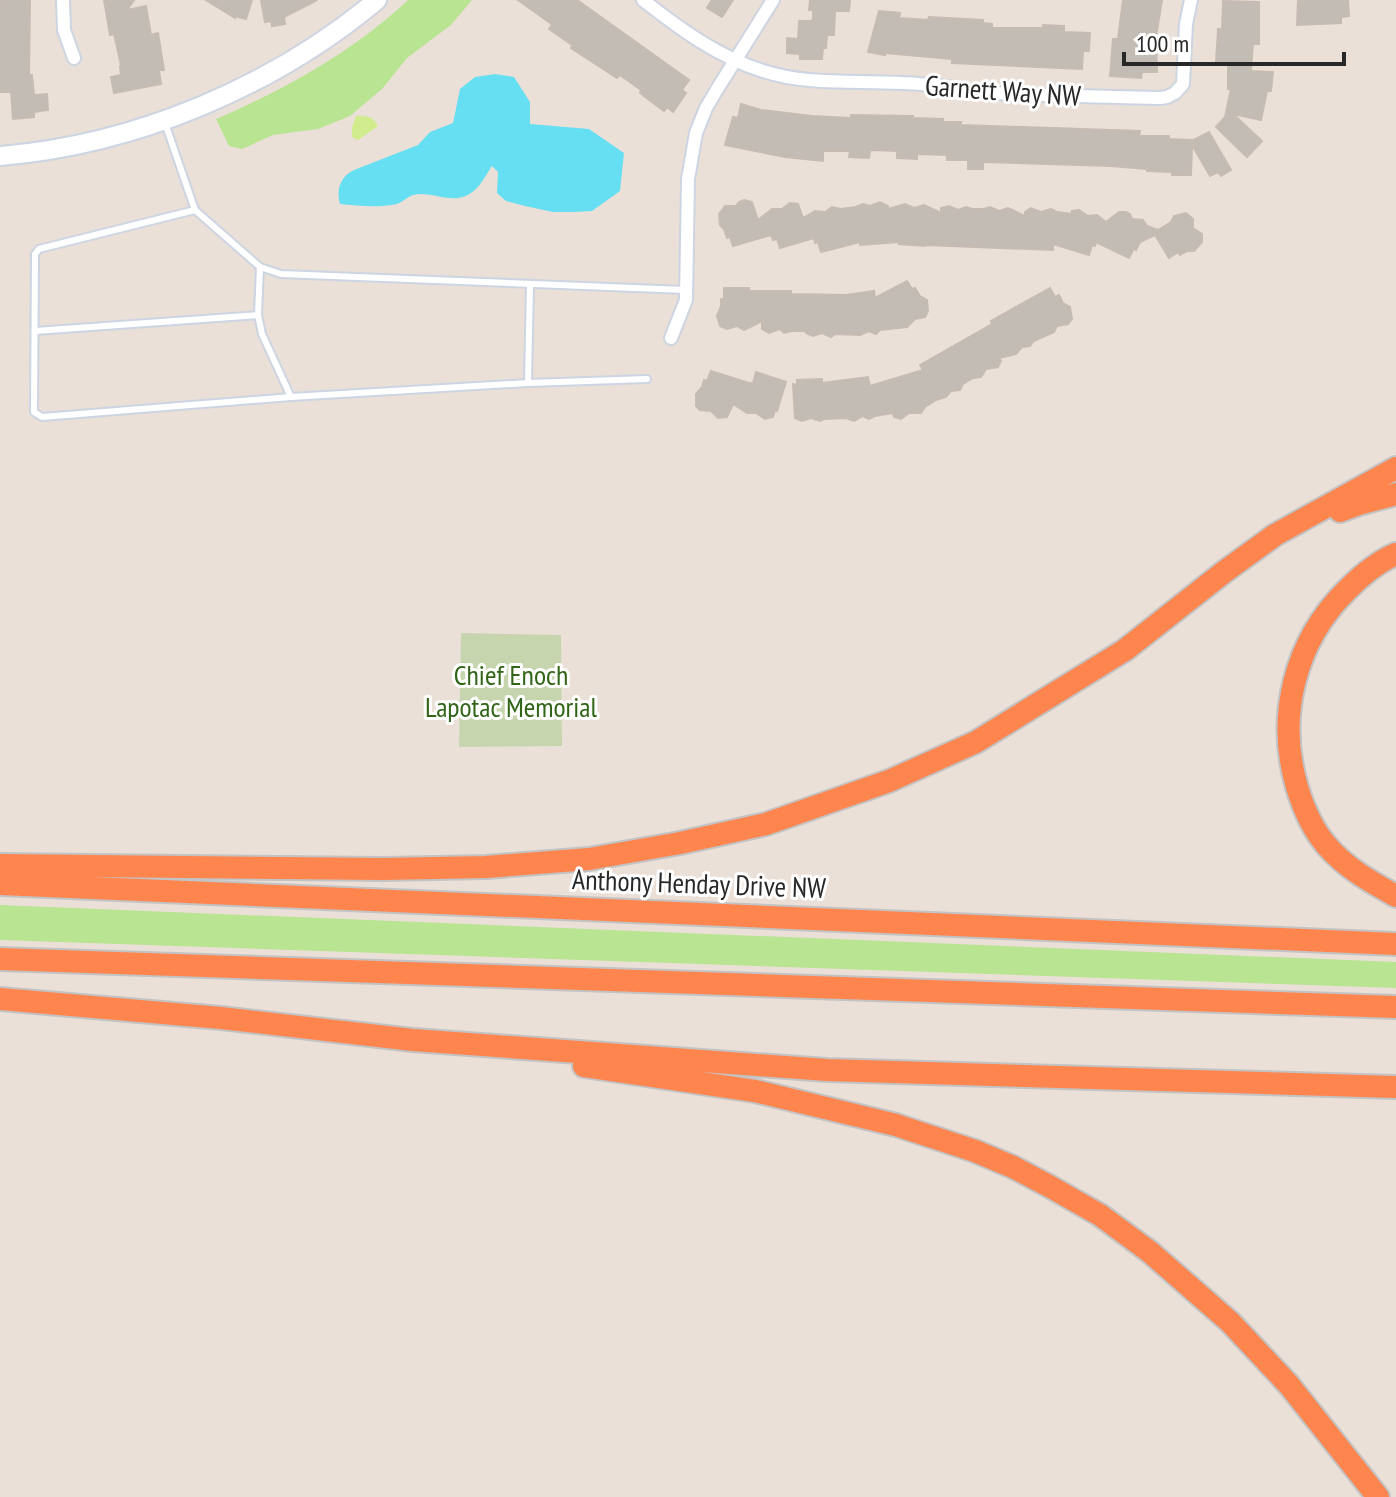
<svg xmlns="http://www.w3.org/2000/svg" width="1396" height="1497" font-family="'PT Sans Narrow',sans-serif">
	<rect width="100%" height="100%" fill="#ebe0d8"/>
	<!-- green -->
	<g fill="#b9e492">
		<path d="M408 0H472L451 25 407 58 382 89 350 116 318 129 273 135 242 149 229 146 216 119C284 90 354 51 408 0Z"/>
		<path d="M0 905 1396 962V988L0 940Z"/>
	</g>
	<!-- cemetery -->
	<path fill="#c7d5af" d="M461 633 561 635 562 746 459 747Z"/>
	<!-- pitch -->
	<path fill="#d0ec8d" d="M356 116C367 116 373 116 378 126L358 140 352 137V128Z"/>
	<!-- water -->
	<path fill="#66dff2" d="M495 74 514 77 530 102V124L589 129 624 153 620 191 592 211 574 212H553L525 206 506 201 497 193 498 172 492 166C484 178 478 192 463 197 446 202 430 191 413 195 407 197 403 202 397 204 379 208 358 206 340 204 336 190 340 177 354 170L418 145 430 132 453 123 460 89 475 77Z"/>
	<!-- building -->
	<g fill="#c2bcb4" stroke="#c6bcb2" stroke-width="2">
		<path d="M0 0H30L29 75H32L34 95 47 94 48 110 34 112V117L13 119 11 92H0Z"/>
		<path d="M104 0H134L127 10 146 6 151 35 158 33 164 70H159L161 84 114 93 111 77 121 75 120 66 121 65 114 34 110 35Z"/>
		<path d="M206 0H252L246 19 235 16V18Z"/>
		<path d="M261 0H317L284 17 285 24 272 26 271 21 265 22Z"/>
		<path d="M518 0H577L689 80 682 90 686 93 673 112 667 107 664 111 640 93 641 90 620 75 617 78 571 48 572 45 549 29 552 25 550 23Z"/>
		<path d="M712 0H733L722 17 707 8Z"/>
		<path d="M810 0H850L849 11H835L834 35H827L826 48H823L822 59H800V54L787 53V38L798 39 799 21H811L813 19V10H809Z"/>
		<path d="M1123 0H1162L1156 37 1157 72H1142L1141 78 1110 76 1113 39H1118Z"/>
		<path d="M1298 0H1348L1349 16 1341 17V23L1297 25Z"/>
		<path d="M1223 1 1259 2V44H1253L1251 71 1273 72 1271 91H1267L1261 120 1233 114 1262 141 1247 157 1216 127 1225 117 1231 89H1228V63L1216 62 1218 29H1222Z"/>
		<path d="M879 11 900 13 899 18 928 20 929 17 983 20V23L992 24V28H1043V25L1064 26V32L1090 33 1089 51H1083L1082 69 952 63V59L885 53V55L868 52Z"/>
		<path d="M741 104 761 110 812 116 851 118V115L913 116V118L943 119V122H961V125L1140 131 1139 136H1169V139L1192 140V141L1209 132 1231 170 1221 176 1218 172 1210 176 1192 145 1191 175H1172V172L1147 171V169L1111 166 983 162V169H968V160H947V155L917 154V159L897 158V151L870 150 869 158 849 157 850 151H823V161L785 157 725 145 733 117 738 118Z"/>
		<path d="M744 200 752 202 758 220 772 209H782L790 203 798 204 803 218 815 211 825 212 832 207 841 209 856 207 863 204 870 206 880 202 888 206V209L905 204 914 208 924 205 941 213V208L949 206 958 210 966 207 972 209H984L990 207 999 211 1008 208 1025 216V212L1031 208 1041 212 1051 209 1057 212 1071 214 1072 211 1079 210 1088 216 1097 215 1106 222 1119 212H1126L1130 214 1132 219 1143 220 1147 226 1158 230 1171 222 1174 216 1186 213 1193 219V228L1202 234V242L1194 251H1187L1180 255 1178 252 1169 258 1155 235 1140 242 1136 250 1134 248 1129 258 1096 242 1095 246 1092 245 1089 255 1053 244V250L925 245V246L899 244 900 242 860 245V242L821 252 818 242 815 243 814 238 780 248 777 239 773 240 771 235 733 246 730 237 727 238 724 229 720 225 719 214 725 206H736L739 202Z"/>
		<path d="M907 281 912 289 915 288 920 296 927 300 928 311 925 317 915 319 907 327 880 330 876 334 869 331 860 335 835 334 831 337 822 333 813 336 806 333V331H792L784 333 780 329 769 333 762 329V321L744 330 737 326 727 329 720 326 717 316 721 306V299H724V288H749V291H791V294L846 295 874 291 875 298Z"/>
		<path d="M1050 288 1055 297 1059 295 1063 303 1070 307 1072 319 1068 324 1057 326 1054 332 1034 341 1030 346 1022 347 1016 354 999 358 1001 361 998 367 986 369 981 377 973 378 963 384 960 390 951 391 946 397 936 400 925 407 921 413H909L901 419 894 417 893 413 875 416 869 419 863 416 854 421 846 418 824 419 820 421 811 418 802 421 795 418 793 384 797 385V380L822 379V383L868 377 870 386 923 370 920 365 992 324 991 321Z"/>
		<path d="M711 371 749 383H753L756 372 786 382 777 411 775 410 773 417 765 419 756 413H747L733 404 727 417 718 418 711 411 700 410 696 406V394L702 387 704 380 707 381Z"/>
	</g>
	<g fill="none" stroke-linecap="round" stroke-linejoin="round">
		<!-- service casing -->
		<g stroke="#cdd4e2" stroke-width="10">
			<g id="service">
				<path d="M165 123 195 210 260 267 281 274 685 290"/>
				<path d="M195 210 39 249 35 254 34 412 42 417 291 397"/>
				<path d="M260 267 258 315 262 334 291 397 528 383 647 379"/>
				<path d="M35 331 258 315"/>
				<path d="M528 383 530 284"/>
			</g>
		</g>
		<!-- minor casing -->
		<g stroke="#cdd4e2" stroke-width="16">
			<g id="minor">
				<path d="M63 0 64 30 74 58"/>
				<path d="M643 0C680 29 718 57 763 71 809 86 856 80 903 83 934 84 964 90 994 93 1049 96 1105 97 1160 98L1167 97 1175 93 1183 84 1186 24 1191 0"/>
				<path d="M671 338 686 300 688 179 696 133 706 108 716 91 773 0"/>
			</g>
		</g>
		<!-- secondary casing -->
		<g stroke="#cdd4e2" stroke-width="22">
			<path id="secondary" d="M0 156C135 145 273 87 377 0"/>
		</g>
		<!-- motorway casing -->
		<g stroke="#c3c3c3" stroke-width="26">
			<g id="motorway">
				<path d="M1340 511 1359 504 1396 494"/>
				<path d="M1396 554C1377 562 1361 576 1347 590 1295 641 1276 716 1297 787 1303 807 1313 830 1327 846 1346 868 1371 882 1396 896"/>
				<path d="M0 865 383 869 486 867 589 859 680 843 766 824 889 781 976 742 1125 650 1224 572 1275 535 1396 468"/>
				<path d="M0 884 1396 944"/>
				<path d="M0 959 1396 1007"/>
				<path d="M0 999 221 1018 413 1040 827 1070 1396 1087"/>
				<path d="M584 1066 755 1091 896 1125 975 1151 1013 1167 1049 1186 1100 1215 1150 1252 1230 1322 1289 1385 1378 1497"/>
			</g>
		</g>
		<!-- service -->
		<use href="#service" stroke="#fff" stroke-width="6"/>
		<!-- minor -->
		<use href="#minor" stroke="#fff" stroke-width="12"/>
		<!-- secondary -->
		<use href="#secondary" stroke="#fff" stroke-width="18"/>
		<!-- motorway -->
		<use href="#motorway" stroke="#ff854f" stroke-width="22"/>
	</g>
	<g text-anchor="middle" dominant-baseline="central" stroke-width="6" stroke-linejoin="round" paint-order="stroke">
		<!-- street labels -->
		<g font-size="28" fill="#282828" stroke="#fff">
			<text transform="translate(1003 90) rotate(4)">Garnett Way NW</text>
			<text transform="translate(699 883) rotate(2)">Anthony Henday Drive NW</text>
		</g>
		<!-- park labels -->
		<g font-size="28" fill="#316517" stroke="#fff">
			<text x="511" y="674">Chief Enoch<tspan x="511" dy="32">Lapotac Memorial</tspan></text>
		</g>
	</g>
	<!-- scale -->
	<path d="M1124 52v12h220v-12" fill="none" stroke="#282828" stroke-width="4"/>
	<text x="1136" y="52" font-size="24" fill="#282828" stroke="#ffffff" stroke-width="6" paint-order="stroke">100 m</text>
</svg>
